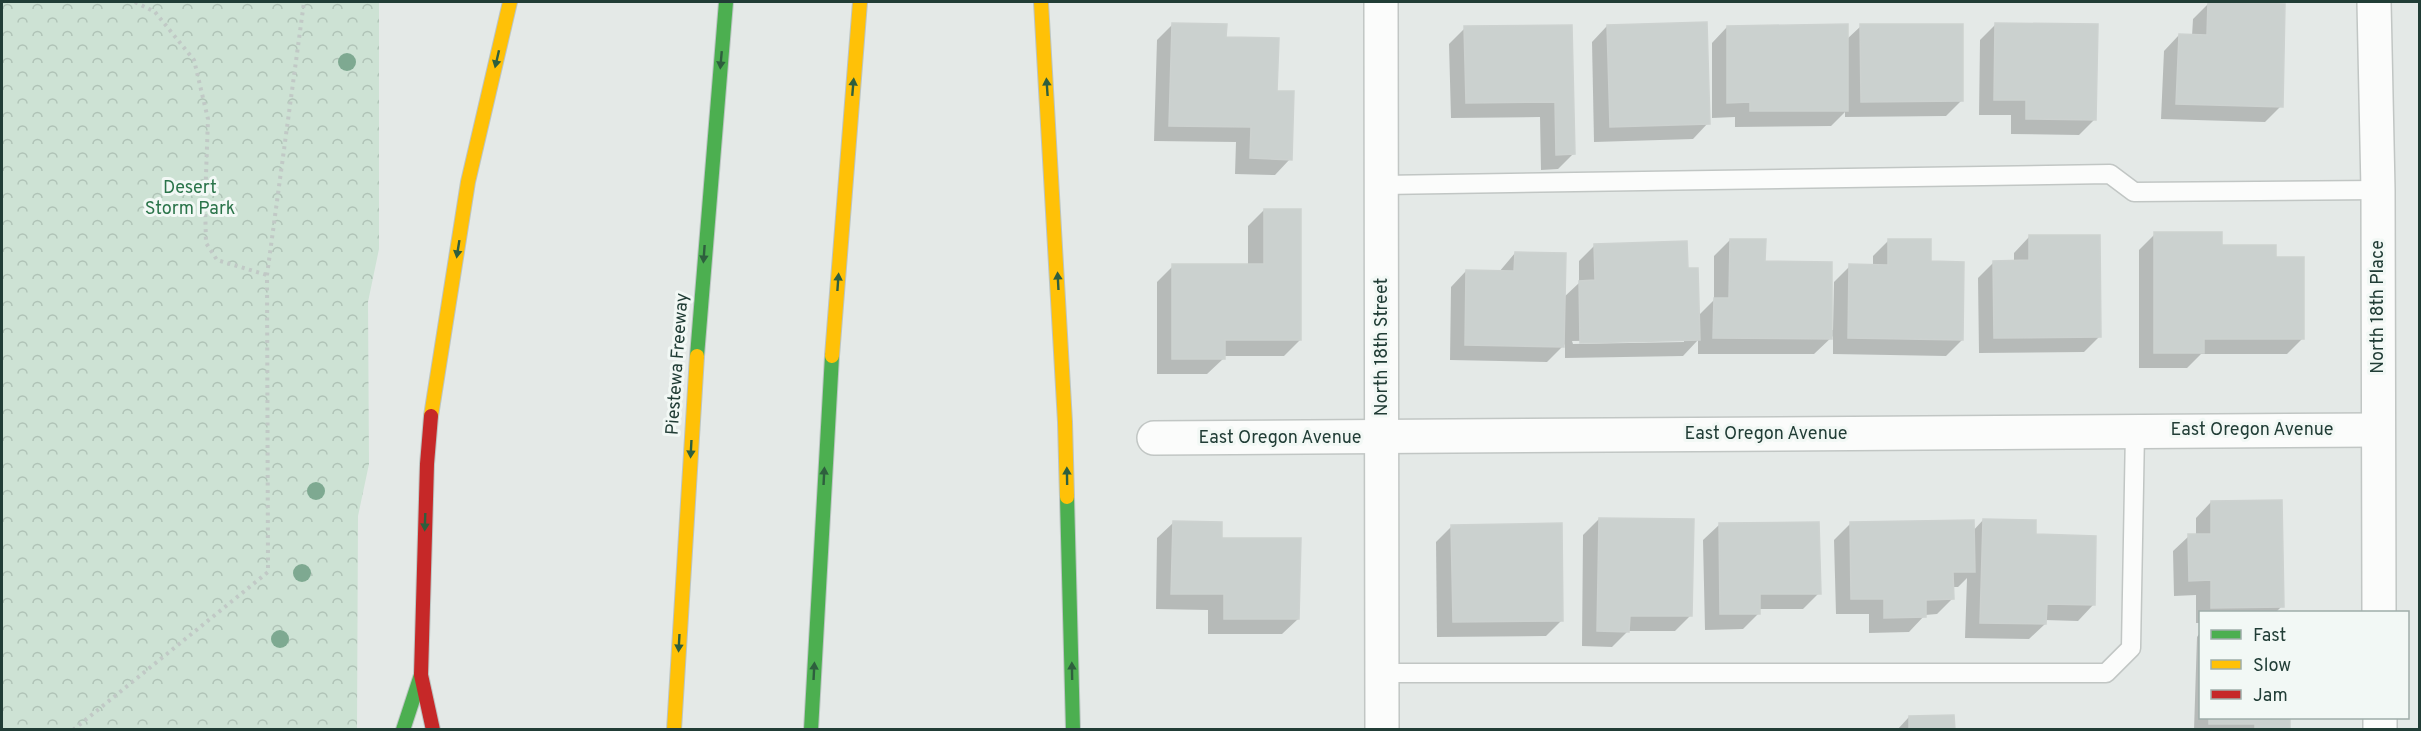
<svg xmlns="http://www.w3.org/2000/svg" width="2421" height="731" font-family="Overpass,sans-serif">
	<defs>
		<pattern id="park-crowns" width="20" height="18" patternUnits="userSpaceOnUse" patternTransform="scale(1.5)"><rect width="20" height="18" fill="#cde2d4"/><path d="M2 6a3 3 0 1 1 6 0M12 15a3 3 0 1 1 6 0" fill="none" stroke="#b0c3b7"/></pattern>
	</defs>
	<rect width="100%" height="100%" fill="#e4e9e7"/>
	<!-- park -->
	<path fill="url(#park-crowns)" d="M2 2H379V249L368 302 369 464 358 516 357 729H2Z"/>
	<!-- shadow -->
	<g fill="#0003" fill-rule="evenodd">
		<path d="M2208 4 2281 106 2265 122 2161 119 2164 51 2179 35 2192 36 2193 19Z"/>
		<path d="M1173 24 1225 38 1276 92 1290 159 1275 175 1235 174 1236 142 1154 141 1157 40Z"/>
		<path d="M1996 24 2095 119 2079 135 2011 134V115H1979L1980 40Z"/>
		<path d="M1571 26 1573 154 1558 169 1541 170 1540 117 1451 118 1449 44 1465 28Z"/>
		<path d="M1607 26 1708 123 1693 139 1594 142 1592 42Z"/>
		<path d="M1861 26 1962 100 1946 116 1845 117V112L1831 126 1735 127V117L1712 118V43L1727 27 1846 40Z"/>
		<path d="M1264 210 1300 340 1284 356H1223V359L1207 374H1157V282L1173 266H1248V226Z"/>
		<path d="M2155 234 2275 259 2303 338 2287 354H2201L2187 368H2139V250Z"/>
		<path d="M2029 237 2100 336 2084 352 1979 353 1978 278 1994 262H2014V253Z"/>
		<path d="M1730 240 1763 262 1830 330H1833L1834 282 1850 266H1873V256L1889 240 1930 262 1962 340 1946 356 1833 354V336L1814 354H1698V340L1683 356 1565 358V344L1547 362 1450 360 1451 287 1466 271 1499 272 1515 253 1563 298 1579 283V261L1595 245 1686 269 1698 316 1714 300V256ZM1684 339V342L1573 344 1572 341Z"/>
		<path d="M2211 502 2282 606 2276 612H2200V623H2196V595L2174 596 2173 551 2189 536 2196 535V518Z"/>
		<path d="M1599 519 1691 615 1675 631H1628L1612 647 1582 646 1583 535Z"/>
		<path d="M1983 520 2034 536 2093 605 2078 621 2045 620V624L2029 639 1965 638 1967 578 1958 587H1952V599L1937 614 1925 615 1909 632 1869 633V614H1836L1834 540 1850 524 1972 532Z"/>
		<path d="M1173 523 1220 539 1298 619 1282 634H1208V610L1156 609 1157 538Z"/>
		<path d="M1719 525 1819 593 1803 609H1759V613L1743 629 1705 630 1703 540Z"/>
		<path d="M1452 526 1562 620 1546 636 1437 637 1436 542Z"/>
		<path d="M2200 633V718H2289L2288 730H2194L2197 637Z"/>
		<path d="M1909 717 1954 730H1897Z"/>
	</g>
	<!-- building -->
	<g fill="#cbd1cf" stroke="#cdd2d0" stroke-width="1.5">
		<path d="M2208 2 2285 4 2283 107 2176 104 2179 34 2207 35Z"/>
		<path d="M1707 22 1710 124 1610 127 1607 25Z"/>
		<path d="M1172 23 1227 24 1226 37 1279 38 1277 91H1294L1292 160 1250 158 1251 127 1169 126Z"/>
		<path d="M1995 23 2098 24 2096 120 2026 119V100H1994Z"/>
		<path d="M1848 24V111H1750V102L1727 103V26Z"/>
		<path d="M1860 24H1963V101L1861 102Z"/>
		<path d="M1572 25 1575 154 1556 155 1555 102 1466 103 1464 26Z"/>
		<path d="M1264 209H1301V340H1225V359H1172V264H1264Z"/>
		<path d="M2154 232H2222V245H2276V257H2304V339H2204V353H2154Z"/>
		<path d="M2029 235H2100L2101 337 1994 338 1993 261 2029 260Z"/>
		<path d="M1730 239H1766L1765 261 1832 262V339L1713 338 1714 298H1729Z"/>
		<path d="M1888 239H1931V261L1964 262 1963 340 1848 338 1849 264 1888 265Z"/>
		<path d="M1687 241 1688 268H1698L1700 340 1580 343 1579 281 1595 280 1594 244Z"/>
		<path d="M1515 252 1566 253 1564 347 1465 345 1466 270 1514 271Z"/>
		<path d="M2282 500 2284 607 2211 608V580L2189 581 2188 534H2211V501Z"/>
		<path d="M1599 518 1694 519 1692 616H1630L1629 632 1597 631Z"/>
		<path d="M1983 519 2036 520V534L2096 536 2095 605 2047 604 2046 624 1980 623Z"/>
		<path d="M1974 520 1975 572H1953L1954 599 1926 600V617L1884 618V599H1851L1850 522Z"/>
		<path d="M1173 521 1222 522V538H1301L1299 619H1224V594H1171Z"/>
		<path d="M1819 522 1821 594H1760V614H1720L1719 523Z"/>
		<path d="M1562 523 1563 621 1453 622 1451 525Z"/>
		<path d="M1954 715 1955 730H1909V716Z"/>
		<path d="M2209 718H2290V730H2255V724H2209Z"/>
	</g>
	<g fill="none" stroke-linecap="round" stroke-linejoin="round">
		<!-- lane casing -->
		<g stroke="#c1c6c4" stroke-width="21">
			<g id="lane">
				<path d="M1382 185 2110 174 2134 192 2378 190"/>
				<path d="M1382 673H2106L2131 648 2135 431"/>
			</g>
		</g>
		<!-- street casing -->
		<g stroke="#c1c6c4" stroke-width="36">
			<g id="street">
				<path d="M1381 2 1382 730"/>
				<path d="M2374 2 2378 190 2379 612"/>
				<path d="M1154 438 2378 430"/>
				<path d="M2380 718V730"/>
			</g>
		</g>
		<!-- fast casing -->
		<g stroke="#bcc5c3" stroke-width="16">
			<g id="fast">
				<path d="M697 356 726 2"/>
				<path d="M1067 497 1073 730"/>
				<path d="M403 730 421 675"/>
				<path d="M811 730 832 356"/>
			</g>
		</g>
		<!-- slow casing -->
		<g stroke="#bcc5c3" stroke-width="16">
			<g id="slow">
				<path d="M1041 2 1065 422 1067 497"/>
				<path d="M832 356 860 2"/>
				<path d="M431 416 468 182 510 2"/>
				<path d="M674 730 697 356"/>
			</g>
		</g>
		<!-- jam casing -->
		<g stroke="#bcc5c3" stroke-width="16">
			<path id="jam" d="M431 416 427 464 421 675 433 730"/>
		</g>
		<!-- path -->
		<g stroke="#c1c9c6" stroke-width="4" stroke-dasharray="3 4.5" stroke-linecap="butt">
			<path d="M135 2 155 12 194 60 208 119 205 203 206 243 217 260 267 275"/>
			<path d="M73 730 268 572 267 275 304 2"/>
		</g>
		<!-- lane -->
		<use href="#lane" stroke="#fbfcfb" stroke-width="18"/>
		<!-- street -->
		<use href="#street" stroke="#fbfcfb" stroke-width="33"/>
		<!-- fast -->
		<use href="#fast" stroke="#4caf50" stroke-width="14"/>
		<!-- slow -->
		<use href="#slow" stroke="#ffc107" stroke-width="14"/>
		<!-- jam -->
		<use href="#jam" stroke="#c62828" stroke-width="14"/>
	</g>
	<!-- trees -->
	<g fill="#7ea991">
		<circle cx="347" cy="62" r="9"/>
		<circle cx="316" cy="491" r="9"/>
		<circle cx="302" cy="573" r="9"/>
		<circle cx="280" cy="639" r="9"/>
	</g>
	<!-- one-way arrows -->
	<defs><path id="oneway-solid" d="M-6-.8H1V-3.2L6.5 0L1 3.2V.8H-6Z" transform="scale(1.5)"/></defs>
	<g fill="#2e5f3e">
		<use href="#oneway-solid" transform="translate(497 59) rotate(103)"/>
		<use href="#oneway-solid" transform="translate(721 60) rotate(95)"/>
		<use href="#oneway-solid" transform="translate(853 87) rotate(-85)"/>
		<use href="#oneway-solid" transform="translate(1047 87) rotate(-94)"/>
		<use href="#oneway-solid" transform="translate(458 249) rotate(99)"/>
		<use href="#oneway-solid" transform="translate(704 254) rotate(94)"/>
		<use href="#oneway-solid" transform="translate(1058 281) rotate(-93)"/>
		<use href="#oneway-solid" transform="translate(838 282) rotate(-86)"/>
		<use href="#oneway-solid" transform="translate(691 449) rotate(93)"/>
		<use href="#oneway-solid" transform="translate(824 476) rotate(-87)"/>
		<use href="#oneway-solid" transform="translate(1067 476) rotate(-91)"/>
		<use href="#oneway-solid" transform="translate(425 522) rotate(92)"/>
		<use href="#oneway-solid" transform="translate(679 643) rotate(93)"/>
		<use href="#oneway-solid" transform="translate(814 671) rotate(-87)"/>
		<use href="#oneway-solid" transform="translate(1072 671) rotate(-91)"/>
	</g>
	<g text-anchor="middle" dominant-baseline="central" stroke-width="6" stroke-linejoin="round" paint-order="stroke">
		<!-- park labels -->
		<g font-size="18" fill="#2b744a" stroke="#f2f8f5">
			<text x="190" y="188">Desert<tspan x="190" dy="21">Storm Park</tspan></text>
		</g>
		<!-- street labels -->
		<g font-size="18" fill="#213d36" stroke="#f2f8f5">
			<text transform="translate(2378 307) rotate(-90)">North 18th Place</text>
			<text transform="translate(1382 347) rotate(-90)">North 18th Street</text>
			<text transform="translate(678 364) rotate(-86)">Piestewa Freeway</text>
			<text x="2252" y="430">East Oregon Avenue</text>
			<text x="1766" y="434">East Oregon Avenue</text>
			<text x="1280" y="438">East Oregon Avenue</text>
		</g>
	</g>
	<!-- border -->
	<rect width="2421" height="731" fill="none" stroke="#213d36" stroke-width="6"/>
	<!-- legend -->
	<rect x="2199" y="611" width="210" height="108" fill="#f2f8f5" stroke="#9eada9" stroke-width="1.5"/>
	<rect x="2211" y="630" width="30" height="9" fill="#4caf50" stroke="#9eada9" stroke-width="1.5"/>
	<text x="2253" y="641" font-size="18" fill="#213d36">Fast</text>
	<rect x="2211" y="660" width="30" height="9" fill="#ffc107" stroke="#9eada9" stroke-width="1.5"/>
	<text x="2253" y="671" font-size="18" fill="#213d36">Slow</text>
	<rect x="2211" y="690" width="30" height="9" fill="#c62828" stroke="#9eada9" stroke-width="1.5"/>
	<text x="2253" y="701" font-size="18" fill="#213d36">Jam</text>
</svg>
